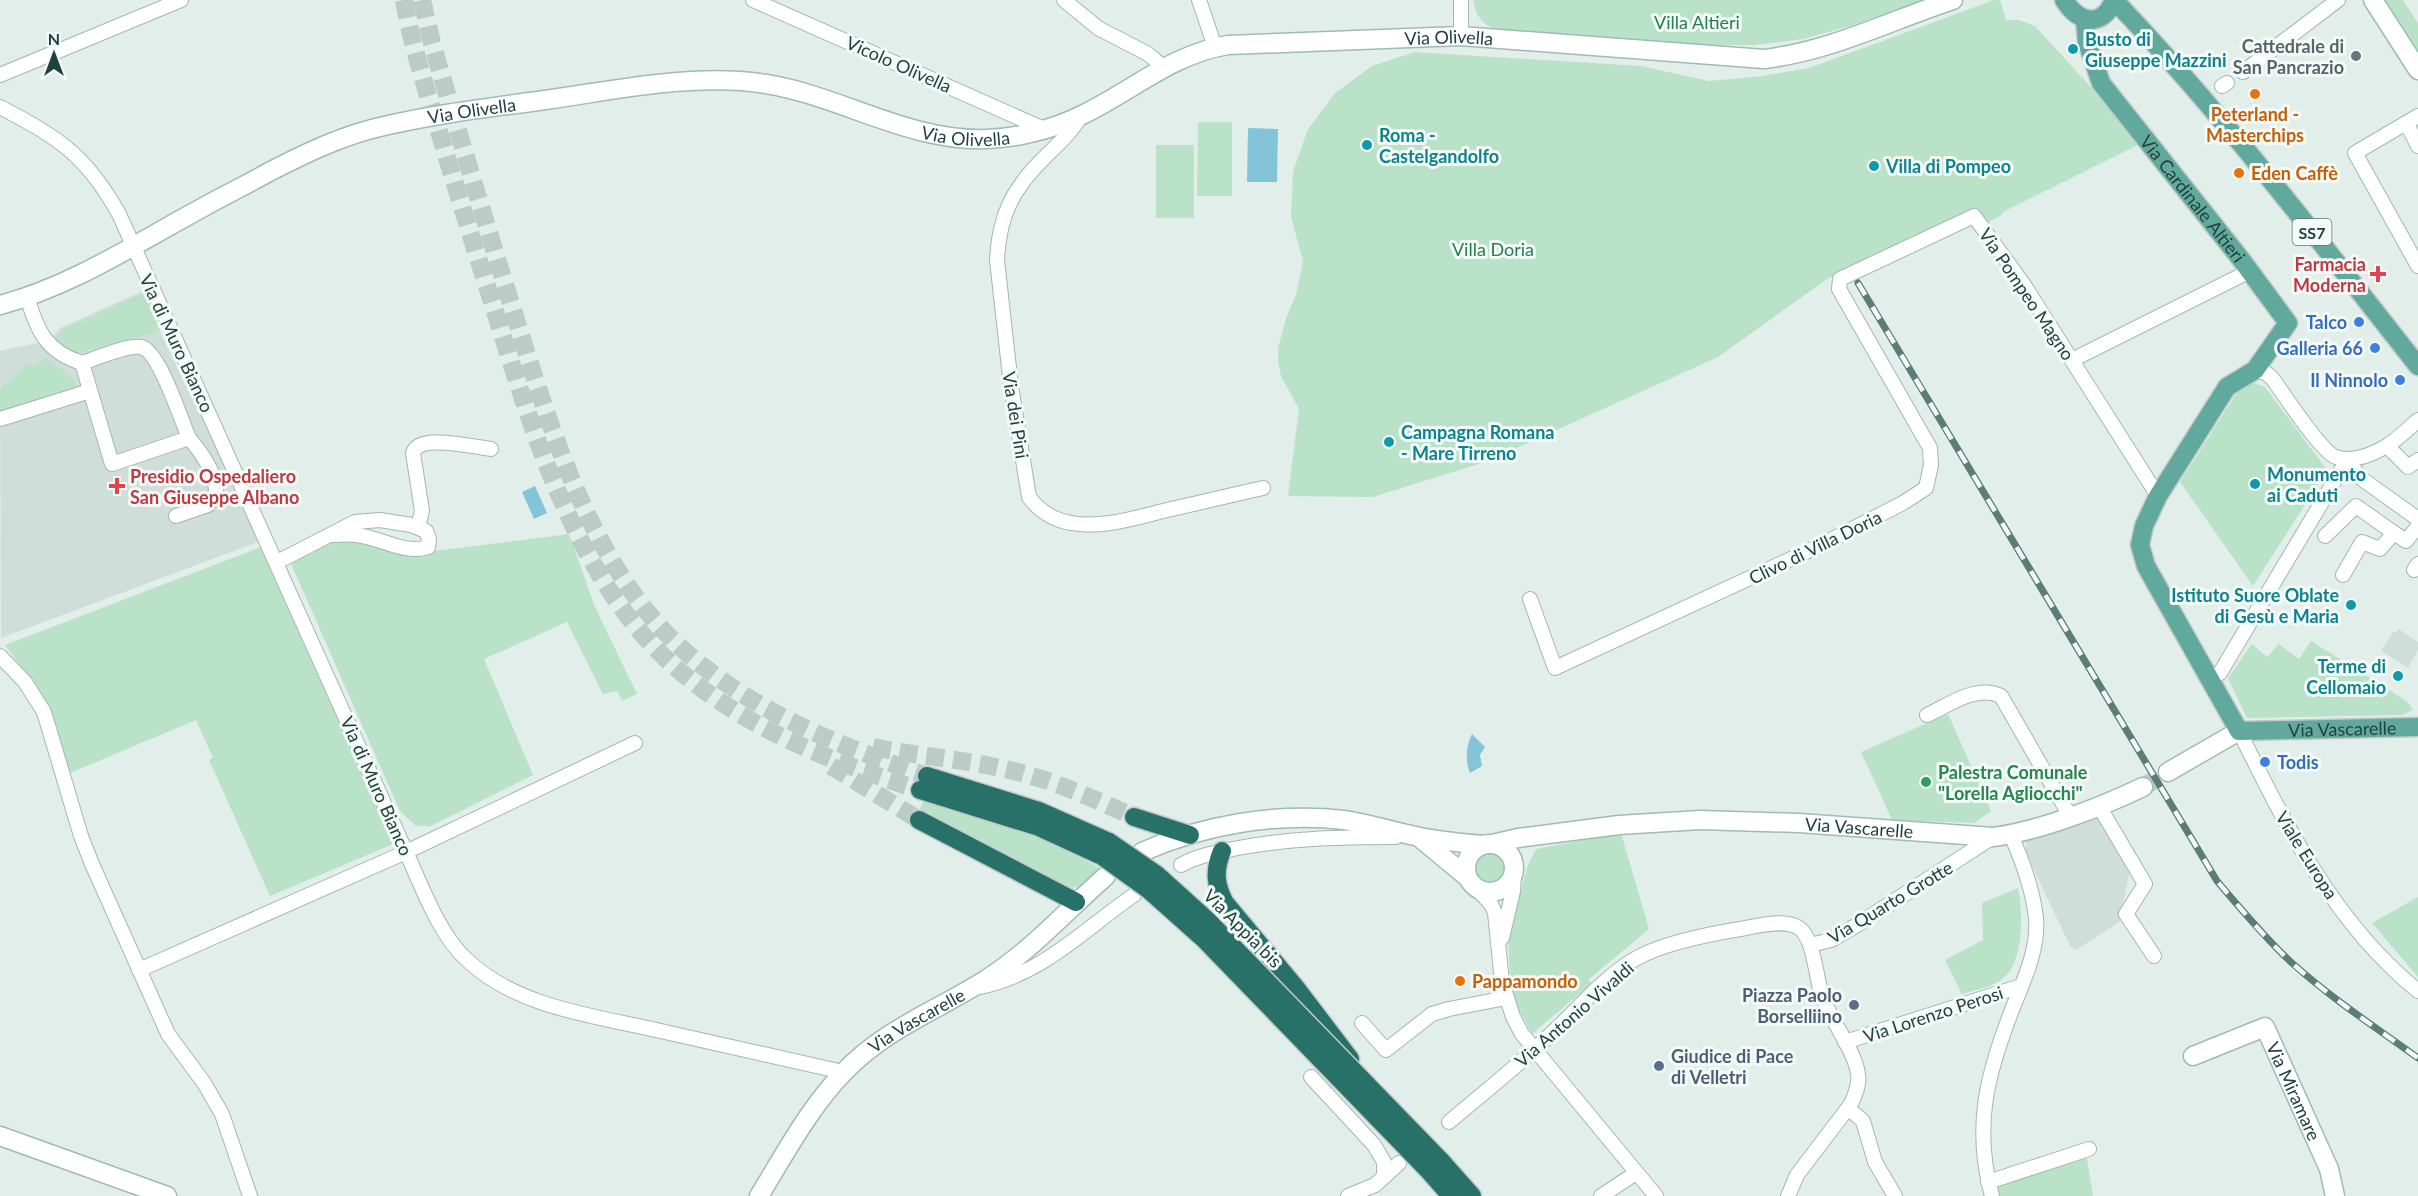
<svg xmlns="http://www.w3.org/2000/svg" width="2418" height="1196" font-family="Lato,sans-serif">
	<rect width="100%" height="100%" fill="#e2eeea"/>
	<!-- built -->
	<g fill="#d0ded9">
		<path d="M145 290 160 331 261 541 1 638 0 351 50 340 60 328Z"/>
		<path d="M2399 629 2418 642V650L2408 668 2381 651 2393 632 2396 633Z"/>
		<path d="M2095 813 2130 870 2119 922 2076 950 2070 946 2026 853V840Z"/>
	</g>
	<!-- green -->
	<g fill="#b9e2c8">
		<path d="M1473 0H1922V2L1850 26 1803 39 1755 45H1698L1496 30C1481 23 1476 16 1473 0Z"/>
		<path d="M1994 0H2000L2006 20H2019L2035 26 2142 143 2003 212V214L1984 225 1973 210 1827 279 1718 357 1488 461 1373 497 1288 496 1299 409 1281 376 1278 362V348L1287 316 1296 295 1303 261 1291 217 1293 172 1308 129 1335 93 1372 66 1415 52 1641 66 1709 81 1762 76 1809 68Z"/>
		<path d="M2381 0H2403L2418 23V54Z"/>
		<path d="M1198 122H1232V196H1197Z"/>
		<rect x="1156" y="145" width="38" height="73"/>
		<path d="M143 293 160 331 77 353 66 350 53 340 64 329Z"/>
		<path d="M46 358 73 379 76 386 0 412V389L28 363 34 367Z"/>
		<path d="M2254 383 2265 387 2327 470 2253 586 2180 482 2236 394 2242 386Z"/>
		<path d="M569 534 595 607 637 694 622 701 617 691 603 694 567 622 484 659 533 775 431 826H416L400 811 291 564 327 542 344 538 426 552Z"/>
		<path d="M261 547 393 844 270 896 209 760 213 758 196 720 70 773 46 702 5 645Z"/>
		<path d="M2311 641 2408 702 2413 710 2402 715 2247 718 2228 678 2252 644 2267 657 2279 644 2299 659Z"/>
		<path d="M1948 714 1991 811 1974 823 1892 820 1861 752Z"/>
		<path d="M923 801C990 820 1046 834 1105 872L1082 888 1058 886 1017 859 920 809Z"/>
		<path d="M1621 833 1649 929 1588 980 1592 983 1532 1034 1511 995 1508 936 1528 865 1536 849Z"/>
		<circle cx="1490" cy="868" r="14"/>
		<path d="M2018 888C2023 912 2025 964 2001 980 1990 988 1974 990 1962 994L1945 960 1983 940 1982 903Z"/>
		<path d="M2418 897V977L2372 923Z"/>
		<path d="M2086 1154 2093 1196H1999L1996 1184Z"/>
	</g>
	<!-- water -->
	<g fill="#84c4d9">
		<path d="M1248 128 1278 129 1277 182H1247Z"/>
		<path d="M535 486 547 513 534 519 522 492Z"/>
		<path d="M1472 734 1485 747 1480 755 1482 766 1470 773C1465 761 1466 746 1472 734Z"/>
	</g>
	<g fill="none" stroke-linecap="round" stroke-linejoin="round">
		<!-- secondary-tunnel -->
		<path stroke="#bbccc7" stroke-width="18" stroke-dasharray="18 9" stroke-linecap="butt" d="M2143 787 2168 772"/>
		<!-- highway-tunnel -->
		<g stroke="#bbccc7" stroke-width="18" stroke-dasharray="18 9" stroke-linecap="butt">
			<path d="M404 0C411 42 424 82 436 122 453 177 469 231 487 286 526 409 568 564 663 656 734 724 828 761 920 790"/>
			<path d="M422 0 432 43C458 132 485 221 513 310 549 423 589 562 678 645 748 710 837 745 927 776"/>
			<path d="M873 747C917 756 961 759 1005 769 1051 779 1092 798 1134 817"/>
			<path d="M831 766 919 820"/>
		</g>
		<!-- street casing -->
		<g stroke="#a4b7b2" stroke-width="16">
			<g id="street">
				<path d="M753 0 1044 129"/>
				<path d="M1064 0 1098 28 1148 54 1163 67"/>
				<path d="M1199 0 1215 47"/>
				<path d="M1461 0V36"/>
				<path d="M2243 72 2338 0"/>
				<path d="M0 75 181 0"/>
				<path d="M2222 86 2227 83"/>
				<path d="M0 107C59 138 86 155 119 214L406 852C422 886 438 933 466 959 518 1009 598 1016 665 1032 724 1045 784 1059 843 1072"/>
				<path d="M1081 116C1071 133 1059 143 1045 157 1013 188 999 215 997 260L1011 386 1029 497C1040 512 1053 520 1071 523 1102 529 1138 517 1167 510 1199 503 1231 495 1263 488"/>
				<path d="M2418 116 2355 153 2418 266"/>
				<path d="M2407 124 2418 146"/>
				<path d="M27 297C37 330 46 352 82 363L112 464 189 438C181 420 159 350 141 347 126 345 97 358 82 363"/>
				<path d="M2072 360 2250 271"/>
				<path d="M2255 370 2266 373 2272 378C2283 393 2322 453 2336 457 2353 463 2371 455 2385 447 2397 440 2408 429 2418 420"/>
				<path d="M0 419 90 391"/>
				<path d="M2387 446 2408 467 2418 460"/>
				<path d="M2347 460 2362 479 2418 519"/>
				<path d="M176 516 208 505 216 495C217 474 202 453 189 438"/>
				<path d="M418 527 422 511 413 453C419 433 473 447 491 449"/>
				<path d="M2325 536 2356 506 2394 533"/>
				<path d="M277 562 355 522 380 520 411 525 426 531 429 539 428 547C404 555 380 537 356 535 348 534 340 535 332 535"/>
				<path d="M2414 570 2418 564"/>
				<path d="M2343 575 2362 542 2380 549 2394 533 2406 541 2418 526"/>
				<path d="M1530 599 1555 668 1819 546 1903 503 1926 488 1931 465 1930 448 1839 289 1840 279 1974 216 2024 285 2158 496"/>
				<path d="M0 656 25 682 44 712 81 836 92 864 168 1034 204 1083 222 1114 250 1196"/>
				<path d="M2208 679 2220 673 2347 460"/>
				<path d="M1927 715C1949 705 1977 684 2001 696L2070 816"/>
				<path d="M2239 731C2286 826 2334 923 2418 991"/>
				<path d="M2099 806 2145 884 2126 914 2154 956"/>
				<path d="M1181 865C1198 855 1219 852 1238 848 1291 838 1342 837 1396 837"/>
				<path d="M1477 889 1491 904 1495 913 1502 982 1513 1017 1522 1034 1656 1196"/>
				<path d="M1502 938 1513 891 1514 875"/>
				<path d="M1810 945 1831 940 1857 925 1993 837"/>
				<path d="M139 970 406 852 635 743"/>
				<path d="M980 987C1043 974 1083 930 1134 895"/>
				<path d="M1362 1023 1386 1050 1432 1014 1449 1009 1506 998"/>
				<path d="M1845 1042 2021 986"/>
				<path d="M1311 1077 1374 1145 1384 1162V1177"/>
				<path d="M1848 1108 1863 1121 1875 1162 1895 1196"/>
				<path d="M1449 1122C1483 1093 1519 1065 1552 1033 1578 1009 1606 975 1637 958 1663 943 1715 933 1746 928 1760 925 1786 919 1799 928 1814 938 1816 978 1822 996 1830 1019 1855 1051 1858 1074 1860 1084 1855 1095 1851 1104L1797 1175 1788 1196"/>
				<path d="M1988 1182 2089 1149"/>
				<path d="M1348 1196 1375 1185 1399 1163"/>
				<path d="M1601 1196 1636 1173"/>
				<path d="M1992 1196C1973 1127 1987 1074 2012 1010 2023 982 2039 949 2036 918 2033 890 2022 860 2011 835"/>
			</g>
		</g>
		<!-- secondary casing -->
		<g stroke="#9fbbb4" stroke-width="21">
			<g id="secondary">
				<path d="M2373 0 2418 70"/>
				<path id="s1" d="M0 305C72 286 135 244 200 209 223 196 246 185 269 172 306 153 343 135 384 126 439 113 496 107 552 99 622 89 695 73 766 84 841 96 909 142 987 139 1018 138 1054 129 1082 115 1132 91 1172 54 1228 45L1461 36 1764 59C1831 51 1889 21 1953 0"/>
				<path d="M2168 772 2239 731"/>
				<path d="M1420 838 1467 877"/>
				<circle cx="1490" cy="868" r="24"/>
				<path id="s2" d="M1492 844 1518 838 1619 825 1700 820 1799 823 1993 837C2040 831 2101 807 2143 787"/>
				<path d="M1142 852C1203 825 1277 812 1344 820 1370 824 1394 832 1420 837 1441 841 1462 843 1483 845"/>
				<path id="s3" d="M2193 1056 2265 1027 2329 1169 2335 1196"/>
				<path d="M0 1136 167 1196"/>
				<path id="s4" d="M759 1196C785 1154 809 1108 844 1072 885 1029 936 1011 985 980 1030 952 1066 911 1106 876"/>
			</g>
		</g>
		<!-- primary casing -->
		<g stroke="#c1cac8" stroke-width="21">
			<g id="primary">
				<path d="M2064 0C2079 23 2102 29 2114 0"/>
				<path d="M2114 0C2224 115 2320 242 2418 366"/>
				<path id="s5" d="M2085 19 2087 42 2101 83 2240 258 2288 323 2255 370 2227 387 2158 496 2144 526 2140 545 2146 566 2239 731 2418 727"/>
			</g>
		</g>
		<!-- highway casing -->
		<g stroke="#c1cac8" stroke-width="21">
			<g id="highway">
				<path d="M927 776 1039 811 1109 842"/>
				<path d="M920 790 1039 827 1102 856"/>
				<path d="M1134 817 1190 835"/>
				<path d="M919 820 1076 902"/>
				<path d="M1222 851C1214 870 1215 885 1225 903L1296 988 1350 1059"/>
				<path d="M1441 1161 1472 1196"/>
				<path d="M1430 1172 1451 1196"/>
			</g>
		</g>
		<!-- street -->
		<use href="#street" stroke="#fff" stroke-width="14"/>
		<!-- secondary -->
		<use href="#secondary" stroke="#fff" stroke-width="18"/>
		<!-- primary -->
		<use href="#primary" stroke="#62a99d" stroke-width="18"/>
		<!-- highway -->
		<use href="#highway" stroke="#287169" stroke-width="18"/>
		<!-- rail casing -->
		<g stroke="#5a7d77" stroke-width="7">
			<path id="rail" d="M1858 283 2217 881C2241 909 2265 938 2292 963 2331 998 2375 1027 2418 1058"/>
		</g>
		<!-- rail -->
		<use href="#rail" stroke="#f3faf7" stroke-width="4.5" stroke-dasharray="14" stroke-linecap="butt"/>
		<!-- highway-bridge casing -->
		<g stroke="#c1cac8" stroke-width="21" stroke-linecap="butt">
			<g id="highway-bridge">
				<path d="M1109 842 1157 875 1208 921 1441 1161"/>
				<path d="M1102 856 1149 890 1204 939 1430 1172"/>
			</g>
		</g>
		<!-- highway-bridge -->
		<use href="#highway-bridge" stroke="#287169" stroke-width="18"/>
	</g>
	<!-- markers -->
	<g fill="#0f9aa8" stroke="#f3faf7" stroke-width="2">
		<circle cx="2073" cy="49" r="6"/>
		<circle cx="1367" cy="145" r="6"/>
		<circle cx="1874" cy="166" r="6"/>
		<circle cx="1389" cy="442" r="6"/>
		<circle cx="2255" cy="484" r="6"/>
		<circle cx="2351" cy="605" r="6"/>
		<circle cx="2398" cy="676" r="6"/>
	</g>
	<circle fill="#6b7280" stroke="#f3faf7" stroke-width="2" cx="2356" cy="56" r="6"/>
	<g fill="#e8710a" stroke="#f3faf7" stroke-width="2">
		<circle cx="2255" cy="94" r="6"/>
		<circle cx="2239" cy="173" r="6"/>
		<circle cx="1460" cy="981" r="6"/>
	</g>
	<g fill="#e0444e" stroke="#f3faf7" stroke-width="2">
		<path d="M2375 265h6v6h6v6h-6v6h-6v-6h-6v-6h6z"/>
		<path d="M114 477h6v6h6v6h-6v6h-6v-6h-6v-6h6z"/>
	</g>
	<g fill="#3f7fe0" stroke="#f3faf7" stroke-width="2">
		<circle cx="2359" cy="322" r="6"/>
		<circle cx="2375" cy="348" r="6"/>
		<circle cx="2400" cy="380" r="6"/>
		<circle cx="2265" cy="762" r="6"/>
	</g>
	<circle fill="#2e9e5b" stroke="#f3faf7" stroke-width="2" cx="1926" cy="782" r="6"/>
	<g fill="#5c6f8a" stroke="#f3faf7" stroke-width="2">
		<circle cx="1854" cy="1005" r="6"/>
		<circle cx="1659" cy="1066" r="6"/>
	</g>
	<g text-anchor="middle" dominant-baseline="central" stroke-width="6" stroke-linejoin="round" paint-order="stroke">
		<!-- shield labels -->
		<rect fill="#f3faf7" stroke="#5f7974" stroke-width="1.5" x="2292.5" y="219" width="39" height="26" rx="4.5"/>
		<g font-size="16" font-weight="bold" fill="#20423c">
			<text x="2312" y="232">SS7</text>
		</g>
		<!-- park labels -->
		<g font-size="18" fill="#257d50" stroke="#f3faf7">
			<text x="1697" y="22">Villa Altieri</text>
			<text x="1493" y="249">Villa Doria</text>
		</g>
		<!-- street labels -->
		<g font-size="18" fill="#20423c" stroke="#f3faf7">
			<text stroke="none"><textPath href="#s1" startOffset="1522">Via Olivella</textPath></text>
			<text transform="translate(899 64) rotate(24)">Vicolo Olivella</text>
			<text stroke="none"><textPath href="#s1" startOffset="514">Via Olivella</textPath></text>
			<text stroke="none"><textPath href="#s1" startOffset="1018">Via Olivella</textPath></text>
			<text stroke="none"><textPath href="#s5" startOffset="214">Via Cardinale Altieri</textPath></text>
			<text transform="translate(2027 294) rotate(56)">Via Pompeo Magno</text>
			<text transform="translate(177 343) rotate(65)">Via di Muro Bianco</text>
			<text transform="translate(1016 415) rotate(81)">Via dei Pini</text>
			<text transform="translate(1815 547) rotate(-26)">Clivo di Villa Doria</text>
			<text stroke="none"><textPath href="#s5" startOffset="957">Via Vascarelle</textPath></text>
			<text transform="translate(377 786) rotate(66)">Via di Muro Bianco</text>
			<text stroke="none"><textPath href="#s2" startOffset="369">Via Vascarelle</textPath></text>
			<text transform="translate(2307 855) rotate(58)">Viale Europa</text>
			<text transform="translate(1890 902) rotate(-31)">Via Quarto Grotte</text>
			<text transform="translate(1243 928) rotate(45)">Via Appia bis</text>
			<text transform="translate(1574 1014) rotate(-41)">Via Antonio Vivaldi</text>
			<text transform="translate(1933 1014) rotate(-18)">Via Lorenzo Perosi</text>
			<text stroke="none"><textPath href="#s4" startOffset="240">Via Vascarelle</textPath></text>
			<text stroke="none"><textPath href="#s3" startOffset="148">Via Miramare</textPath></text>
		</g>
		<!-- culture labels -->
		<g font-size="18" font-weight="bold" fill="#0d838f" stroke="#f3faf7" text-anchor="start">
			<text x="2085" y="39">Busto di<tspan x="2085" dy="21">Giuseppe Mazzini</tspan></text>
			<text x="1379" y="135">Roma -<tspan x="1379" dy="21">Castelgandolfo</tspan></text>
			<text x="1886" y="166">Villa di Pompeo</text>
			<text x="1401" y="432">Campagna Romana<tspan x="1401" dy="21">- Mare Tirreno</tspan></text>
			<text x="2267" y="474">Monumento<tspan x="2267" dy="21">ai Caduti</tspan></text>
			<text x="2339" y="595" text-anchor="end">Istituto Suore Oblate<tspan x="2339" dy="21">di Gesù e Maria</tspan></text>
			<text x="2386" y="666" text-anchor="end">Terme di<tspan x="2386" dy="21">Cellomaio</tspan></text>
		</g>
		<!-- worship labels -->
		<g font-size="18" font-weight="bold" fill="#5b616d" stroke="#f3faf7" text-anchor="end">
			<text x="2344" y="46">Cattedrale di<tspan x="2344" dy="21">San Pancrazio</tspan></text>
		</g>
		<!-- food labels -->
		<g font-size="18" font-weight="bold" fill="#c56008" stroke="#f3faf7" text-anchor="start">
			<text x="2255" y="114" text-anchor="middle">Peterland -<tspan x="2255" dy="21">Masterchips</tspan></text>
			<text x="2251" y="173">Eden Caffè</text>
			<text x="1472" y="981">Pappamondo</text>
		</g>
		<!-- health labels -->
		<g font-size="18" font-weight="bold" fill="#be3a42" stroke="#f3faf7" text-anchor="end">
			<text x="2366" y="264">Farmacia<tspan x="2366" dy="21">Moderna</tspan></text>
			<text x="130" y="476" text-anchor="start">Presidio Ospedaliero<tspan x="130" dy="21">San Giuseppe Albano</tspan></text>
		</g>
		<!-- shop labels -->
		<g font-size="18" font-weight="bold" fill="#366cbe" stroke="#f3faf7" text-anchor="end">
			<text x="2347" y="322">Talco</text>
			<text x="2363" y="348">Galleria 66</text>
			<text x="2388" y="380">Il Ninnolo</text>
			<text x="2277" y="762" text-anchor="start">Todis</text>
		</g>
		<!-- leisure labels -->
		<g font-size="18" font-weight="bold" fill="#27864d" stroke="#f3faf7" text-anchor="start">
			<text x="1938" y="772">Palestra Comunale<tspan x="1938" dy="21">"Lorella Agliocchi"</tspan></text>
		</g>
		<!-- service labels -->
		<g font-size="18" font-weight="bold" fill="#4e5e75" stroke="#f3faf7" text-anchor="end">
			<text x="1842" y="995">Piazza Paolo<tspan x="1842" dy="21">Borselliino</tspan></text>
			<text x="1671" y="1056" text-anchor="start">Giudice di Pace<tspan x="1671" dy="21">di Velletri</tspan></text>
		</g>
	</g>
	<!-- north arrow -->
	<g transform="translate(54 54)" stroke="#f3faf7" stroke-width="4.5" paint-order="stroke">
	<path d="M0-4.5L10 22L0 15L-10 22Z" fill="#20423c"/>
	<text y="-9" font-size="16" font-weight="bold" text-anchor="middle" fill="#20423c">N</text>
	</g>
</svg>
